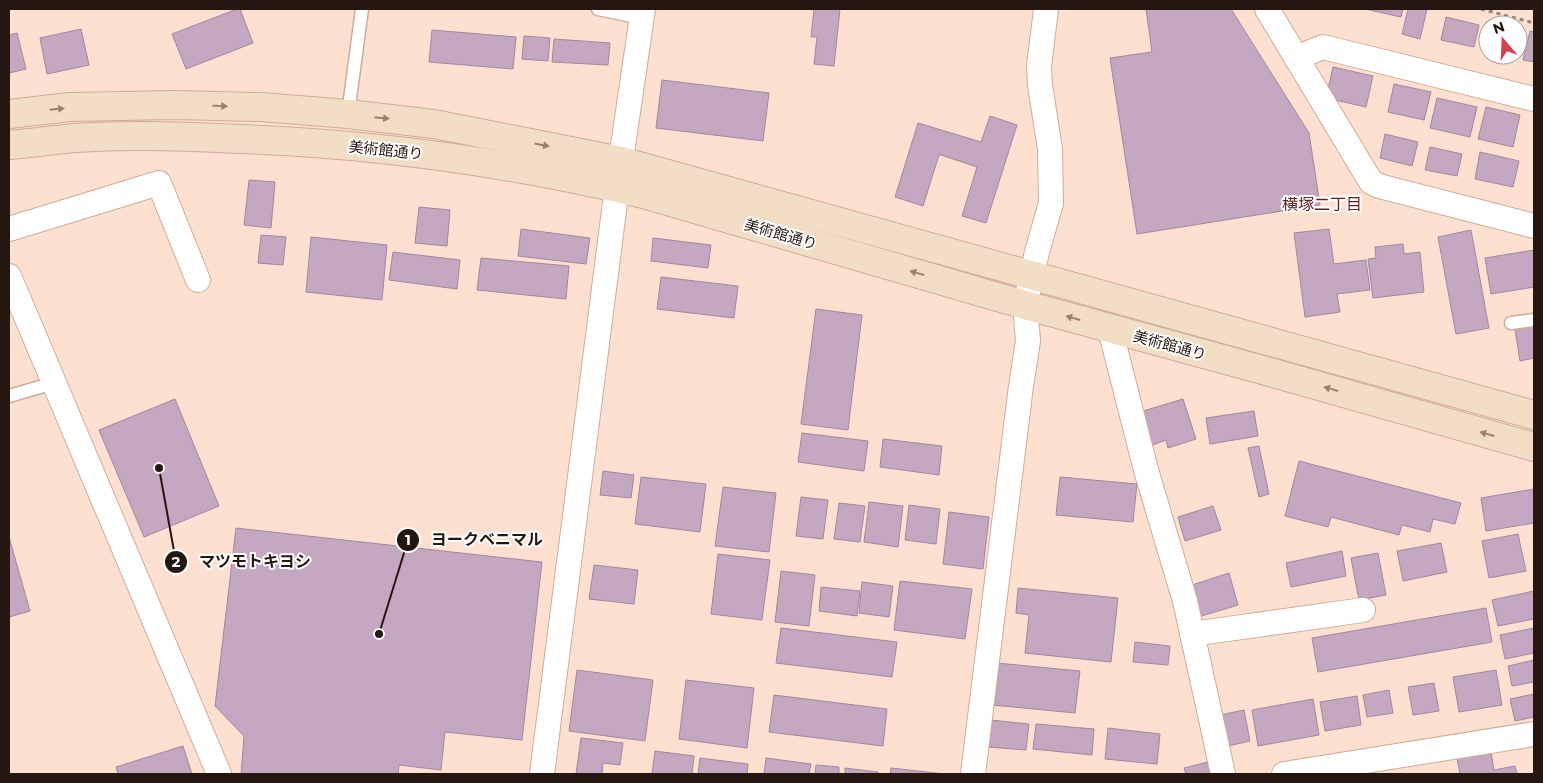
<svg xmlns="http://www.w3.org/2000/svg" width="1543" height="783" font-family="Montserrat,'Noto Sans JP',sans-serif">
	<rect width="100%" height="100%" fill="#fee0d1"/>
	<!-- building -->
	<g fill="#c4a7c1" stroke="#a287a0">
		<path d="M237 9H240L253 43 186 69 172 34Z"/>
		<path d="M814 9H840L834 66 814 64 817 37H811Z"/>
		<path d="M1146 9H1231L1309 133 1320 205 1137 234 1110 58 1152 52Z"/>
		<path d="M1365 9H1403L1401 17Z"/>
		<path d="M1408 9H1427L1420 39 1402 34Z"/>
		<path d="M1446 17 1479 25 1474 47 1441 40Z"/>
		<path d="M1487 22 1501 25H1488V48L1481 46Z"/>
		<path d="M81 29 89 65 47 74 40 38Z"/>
		<path d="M432 30 516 37 513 69 429 62Z"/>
		<path d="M1530 31 1534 32V62L1523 60Z"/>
		<path d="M17 33 26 69 9 73V35Z"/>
		<path d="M524 36 550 38 548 61 522 59Z"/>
		<path d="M554 39 610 43 608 65 552 62Z"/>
		<path d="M1333 67 1373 76 1366 107 1326 98Z"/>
		<path d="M662 80 769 93 763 141 656 128Z"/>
		<path d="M1394 84 1431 92 1424 120 1388 112Z"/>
		<path d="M1437 98 1477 107 1470 137 1430 128Z"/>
		<path d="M1486 107 1520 115 1513 147 1478 139Z"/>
		<path d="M990 116 1017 125 986 223 962 216 977 167 941 155H939L923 206 895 197 918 123 981 142Z"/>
		<path d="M1385 134 1418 142 1412 166 1380 158Z"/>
		<path d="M1430 147 1462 154 1457 176 1425 170Z"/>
		<path d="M1480 152 1519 161 1513 187 1475 179Z"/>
		<path d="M249 180 275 182 271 228 244 225Z"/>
		<path d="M419 207 450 210 447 246 415 243Z"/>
		<path d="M521 229 590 238 586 264 518 256Z"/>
		<path d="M1329 229 1334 264 1366 260 1370 290 1337 294 1340 312 1305 317 1294 233Z"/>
		<path d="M1471 230 1489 328 1456 334 1438 237Z"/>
		<path d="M261 235 286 237 283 265 258 263Z"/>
		<path d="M311 237 387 245 382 300 306 292Z"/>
		<path d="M653 238 711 245 708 268 651 261Z"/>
		<path d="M1403 244 1404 254 1420 252 1424 292 1373 298 1368 259 1376 258 1375 247Z"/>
		<path d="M1534 250V287L1491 294 1485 258Z"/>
		<path d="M393 252 460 260 457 289 389 280Z"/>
		<path d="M481 258 569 266 566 299 477 290Z"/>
		<path d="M661 277 738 286 734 318 657 309Z"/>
		<path d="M816 309 862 315 848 430 801 424Z"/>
		<path d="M1534 326V358L1520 361 1515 329Z"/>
		<path d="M175 399 219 506 144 537 99 430Z"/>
		<path d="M1183 399 1196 439 1168 448 1166 440 1150 446 1140 412Z"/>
		<path d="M1254 411 1258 436 1210 444 1206 418Z"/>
		<path d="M802 433 868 441 864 471 798 462Z"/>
		<path d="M883 439 942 446 939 475 880 467Z"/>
		<path d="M1259 446 1269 494 1259 497 1248 448Z"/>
		<path d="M1299 461 1461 503 1455 524 1433 519 1430 532 1402 525 1399 535 1331 517 1328 527 1285 516Z"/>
		<path d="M603 471 634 475 631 498 600 495Z"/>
		<path d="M641 477 706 484 700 532 635 524Z"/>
		<path d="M1060 477 1137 484 1133 522 1056 515Z"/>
		<path d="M723 487 776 493 769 552 715 546Z"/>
		<path d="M1534 489V523L1486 531 1481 498Z"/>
		<path d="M801 497 828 500 823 539 796 536Z"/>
		<path d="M869 502 903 506 898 547 864 542Z"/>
		<path d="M839 503 865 506 860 542 834 539Z"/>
		<path d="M909 505 940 509 936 544 905 540Z"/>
		<path d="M1213 506 1221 530 1185 541 1178 517Z"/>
		<path d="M949 512 989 517 983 569 943 564Z"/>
		<path d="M236 528 542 562 522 740 445 732 441 770 399 765 398 774H241L244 736 215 706Z"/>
		<path d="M1518 534 1526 571 1489 578 1482 541Z"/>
		<path d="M9 537 30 611 9 617Z"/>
		<path d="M1441 543 1447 572 1403 581 1397 551Z"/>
		<path d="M1342 551 1346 576 1291 587 1286 563Z"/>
		<path d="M1378 553 1386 595 1359 600 1351 558Z"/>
		<path d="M718 554 770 560 762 620 711 614Z"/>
		<path d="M594 565 638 570 634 604 589 599Z"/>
		<path d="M781 571 815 575 809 626 775 622Z"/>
		<path d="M1229 573 1238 605 1198 617 1189 586Z"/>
		<path d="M900 581 972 589 965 639 894 630Z"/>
		<path d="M862 582 893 586 889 617 859 613Z"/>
		<path d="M821 587 860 591 857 616 819 611Z"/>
		<path d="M1018 588 1118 598 1111 662 1025 653 1029 615 1016 613Z"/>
		<path d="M1534 591V619L1498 626 1492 600Z"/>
		<path d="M1486 608 1492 642 1318 672 1312 638Z"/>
		<path d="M781 628 897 642 892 677 776 663Z"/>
		<path d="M1534 628V653L1505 659 1500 635Z"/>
		<path d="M1135 642 1170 646 1168 665 1133 662Z"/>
		<path d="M1534 660V682L1512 686 1508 666Z"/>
		<path d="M997 663 1080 671 1075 713 992 705Z"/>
		<path d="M577 670 653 680 645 741 569 731Z"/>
		<path d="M1496 670 1502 705 1459 712 1453 677Z"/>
		<path d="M686 680 754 688 747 748 679 739Z"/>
		<path d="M1434 683 1439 711 1413 715 1408 687Z"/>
		<path d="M1389 690 1393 713 1367 717 1363 695Z"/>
		<path d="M1534 694V717L1515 721 1510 699Z"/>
		<path d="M774 695 887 709 883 746 769 732Z"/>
		<path d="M1357 696 1361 725 1325 731 1320 702Z"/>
		<path d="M1313 699 1319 735 1258 746 1252 710Z"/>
		<path d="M1244 710 1250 741 1228 746 1220 715Z"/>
		<path d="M991 720 1029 724 1026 750 988 747Z"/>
		<path d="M1036 724 1094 729 1092 755 1033 749Z"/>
		<path d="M1108 728 1160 734 1157 764 1105 759Z"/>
		<path d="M581 738 623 743 620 765 603 763 602 774H576Z"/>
		<path d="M183 746 192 774H118L116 767Z"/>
		<path d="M655 751 694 756 692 774H652Z"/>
		<path d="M1491 752 1494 770 1515 766 1517 774H1460L1457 758Z"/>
		<path d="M700 758 748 764 747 774H698Z"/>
		<path d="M766 758 811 764 809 774H764Z"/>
		<path d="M1208 762 1211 774H1186L1184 768Z"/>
		<path d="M816 765 839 767V774H815Z"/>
		<path d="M845 768 878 772V774H845Z"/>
		<path d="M891 768 945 774H890Z"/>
	</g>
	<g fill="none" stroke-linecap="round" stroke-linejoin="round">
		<!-- lane casing -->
		<g stroke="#cfab99" stroke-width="15">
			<g id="lane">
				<path d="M598 9 642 18"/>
				<path d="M348 114 362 9"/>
				<path d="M1511 323 1534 320"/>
				<path d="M9 396 54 383"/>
			</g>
		</g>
		<!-- street casing -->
		<g stroke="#cfab99" stroke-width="26">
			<g id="street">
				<path d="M1267 9 1371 182 1379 186 1534 226"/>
				<path d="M1296 58 1323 47 1534 99"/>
				<path d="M9 229 159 183 198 280"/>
				<path d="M9 276 219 774"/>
				<path d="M1110 329 1146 470 1185 601 1223 774"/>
				<path d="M1192 634 1363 610"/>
				<path d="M542 774 617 187 643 9"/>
				<path d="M973 774 1021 386 1028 341 1025 305 1037 252 1051 203 1050 149 1040 85 1039 66 1046 9"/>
				<path d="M1284 774 1534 734"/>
			</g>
		</g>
		<!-- secondary casing -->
		<g stroke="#cfab99" stroke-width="30">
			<g id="secondary">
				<path d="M9 114 70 107 174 105 261 107 348 114 434 124 621 161 1534 415"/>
				<path d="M9 145C31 143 54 140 76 138 130 134 185 136 239 139 376 144 513 163 647 195L1025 305 1259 369 1534 447"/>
			</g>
		</g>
		<!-- path -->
		<path stroke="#998378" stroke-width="3" stroke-dasharray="4 4" stroke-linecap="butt" d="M1481 9 1534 23"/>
		<!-- lane -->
		<use href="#lane" stroke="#fff" stroke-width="12"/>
		<!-- street -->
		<use href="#street" stroke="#fff" stroke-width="24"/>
		<!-- secondary -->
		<use href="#secondary" stroke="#f2ddc5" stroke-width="28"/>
	</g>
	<!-- one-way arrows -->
	<defs><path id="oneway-solid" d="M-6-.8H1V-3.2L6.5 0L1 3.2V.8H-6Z" transform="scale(1.25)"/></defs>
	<g fill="#958474">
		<use href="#oneway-solid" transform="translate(220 106) rotate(1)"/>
		<use href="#oneway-solid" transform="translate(57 109) rotate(-6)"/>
		<use href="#oneway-solid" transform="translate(382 118) rotate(6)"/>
		<use href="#oneway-solid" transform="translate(542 145) rotate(11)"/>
		<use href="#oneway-solid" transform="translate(917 273) rotate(-164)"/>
		<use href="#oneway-solid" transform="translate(1073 318) rotate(-164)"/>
		<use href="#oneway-solid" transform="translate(1331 389) rotate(-164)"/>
		<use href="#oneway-solid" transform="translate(1487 434) rotate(-164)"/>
	</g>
	<g text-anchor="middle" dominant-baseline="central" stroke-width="4" stroke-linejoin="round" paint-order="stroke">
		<!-- street labels -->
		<g font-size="15" fill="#241710" stroke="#fff">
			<text transform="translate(386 150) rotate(6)">美術館通り</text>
			<text transform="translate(781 234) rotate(16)">美術館通り</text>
			<text transform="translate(1170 345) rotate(15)">美術館通り</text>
		</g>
		<!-- neighbourhood labels -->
		<g font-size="16" fill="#641f22" stroke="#fff">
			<text x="1322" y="204">横塚二丁目</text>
		</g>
	</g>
	<!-- callouts -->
	<path fill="none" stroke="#241710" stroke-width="2" d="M379 634L408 540M159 468L176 562"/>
	<g fill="#241710" stroke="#fff" stroke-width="2">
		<circle cx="379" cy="634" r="5"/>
		<circle cx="159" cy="468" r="5"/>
		<circle cx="408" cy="540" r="12"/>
		<circle cx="176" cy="562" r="12"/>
	</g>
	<g font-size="15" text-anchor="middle" font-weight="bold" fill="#fff">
		<text x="408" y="545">1</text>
		<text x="176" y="567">2</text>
	</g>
	<g font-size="16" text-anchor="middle" font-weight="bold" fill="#241710" stroke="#fff" stroke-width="4" stroke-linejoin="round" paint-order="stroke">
		<text x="487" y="545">ヨークベニマル</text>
		<text x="255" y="567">マツモトキヨシ</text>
	</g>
	<!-- border -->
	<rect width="1543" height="783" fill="none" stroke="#241710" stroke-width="20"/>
	<!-- north arrow -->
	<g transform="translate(1503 40) rotate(341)"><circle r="24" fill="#ffffff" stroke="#a7a29f"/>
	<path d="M0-4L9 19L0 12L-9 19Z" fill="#d3434c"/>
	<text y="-8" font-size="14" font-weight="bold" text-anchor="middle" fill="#241710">N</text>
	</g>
</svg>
